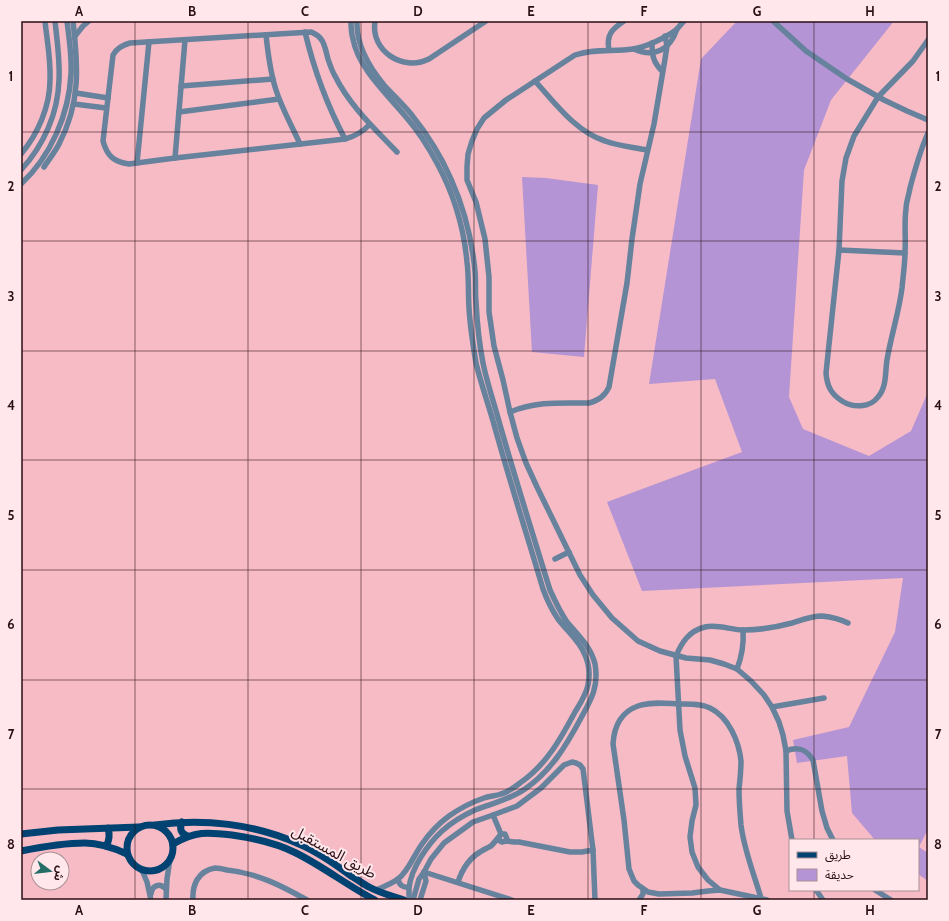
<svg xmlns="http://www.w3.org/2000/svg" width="949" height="921" font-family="Cabin,'Noto Sans Arabic',sans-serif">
	<rect width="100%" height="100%" fill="#f7bbc5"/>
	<!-- green -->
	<g fill="#b494d4">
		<path d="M737 21H894L831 100 804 170 789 397 803 429 869 456 911 431 928 392V360V829L919 847 928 853V881L918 874V840H875L852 813 847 756 797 763 793 740 849 727 895 632 903 578 642 591 607 502 742 452 715 379 649 384 701 59Z"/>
		<path d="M522 177 546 178 598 185 584 357 532 352Z"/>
	</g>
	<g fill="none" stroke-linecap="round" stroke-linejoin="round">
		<!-- minor -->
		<g stroke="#66829d" stroke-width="5.5">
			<path d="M351 21C351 27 351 33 353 39 358 68 388 95 406 117 419 132 429 148 438 165 454 195 464 229 467 262 469 277 468 292 469 308 470 326 473 345 476 363 481 384 489 406 495 428 510 482 527 535 543 589 547 600 552 610 558 619 567 631 580 641 585 655 589 664 590 675 588 685 586 695 580 704 575 712 560 740 546 765 520 783 515 787 508 792 501 794 496 796 489 796 484 798 472 802 459 809 449 816 438 824 429 834 422 844 414 855 408 872 398 879 391 884 383 887 376 890"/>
			<path d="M357 21C356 45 369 67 384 85 393 95 403 104 411 114 427 134 441 156 451 179 464 208 472 240 475 271 476 282 475 292 476 302 477 322 479 343 483 363 487 383 495 406 500 425 516 481 533 535 550 590 555 601 560 612 567 622 578 635 591 647 595 664 599 687 591 700 581 718 566 746 551 771 525 789 509 800 493 803 475 810 464 815 451 823 442 831 428 844 411 868 409 888 409 892 409 896 409 900"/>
			<path d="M375 21C370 51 403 72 429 59L486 21"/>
			<path d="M684 21C681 24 679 27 676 30 665 38 646 47 633 49 613 52 595 48 575 55L506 100 484 118 477 129 472 141 468 154 467 167V180L476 202 485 239 489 277V312L494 346 503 380 510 412 517 438 526 463 537 487 580 575 593 595 612 618 638 641 660 651 686 658 710 660 724 664 737 669 751 681 764 695 772 707 779 722 783 735 786 751 787 811 792 840"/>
			<path d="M773 21 806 51 847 79 884 100 907 111 928 120"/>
			<path d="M305 32C314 70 327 105 345 139"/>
			<path d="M266 35C268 54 270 72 276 90 282 109 292 126 300 144"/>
			<path d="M75 36 83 26 89 21"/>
			<path d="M928 40 913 61 878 97 854 136 846 158 842 181 839 250 826 373C827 386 831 394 842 401 853 408 870 408 878 397 887 387 885 372 887 360 891 336 899 312 902 288 903 276 905 264 905 252 906 238 904 223 906 209 906 202 909 195 910 188 915 169 920 151 928 133"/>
			<path d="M652 43C652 55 653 62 662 71"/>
			<path d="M634 49C654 58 670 50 677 29"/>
			<path d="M609 50C606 35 612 29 624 21"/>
			<path d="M535 81C555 103 576 132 605 141 618 146 633 147 647 150"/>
			<path d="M181 86 273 79"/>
			<path d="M76 93 108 98"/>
			<path d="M74 104 106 108"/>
			<path d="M179 112 279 99"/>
			<path d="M370 124C363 132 356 136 345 139L175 158 129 164C114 162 107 156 103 141L113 55C117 48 122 45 130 43L311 32C315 34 318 35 321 39 325 44 326 52 328 59 330 65 332 71 335 76 350 106 374 128 397 152"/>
			<path d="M21 154C38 134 50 106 50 80 51 60 47 41 45 21"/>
			<path d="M175 158 185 40"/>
			<path d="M137 163 149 42"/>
			<path d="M44 167C49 159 55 152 59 144 81 102 78 66 73 21"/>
			<path d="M21 170C44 145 58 113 59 80 60 60 57 40 55 21"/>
			<path d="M21 184C51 156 69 114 71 74 72 56 69 38 67 21"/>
			<path d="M839 250 905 253"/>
			<path d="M510 412C537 401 560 403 589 403 599 400 605 396 609 387L627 283 632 239 640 184 654 124 665 59 667 46 665 36"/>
			<path d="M555 559 569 552"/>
			<path d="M737 669C742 656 744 644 743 630"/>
			<path d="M772 707 824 698"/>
			<path d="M786 751C798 746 806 749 813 760L822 811 827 828 833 840"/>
			<path d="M493 815 501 834"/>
			<path d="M506 841 514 842H519L570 852H582L593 850"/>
			<path d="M142 870 147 882 151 900"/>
			<path d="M424 872 512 900"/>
			<path d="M398 879C399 885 403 888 409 887"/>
			<path d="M458 882C462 870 468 859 480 852 483 850 487 848 491 846 495 842 498 838 501 834H505L507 839 506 841 502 842 500 841 499 838"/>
			<path d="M720 890 708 880 698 867 692 852 690 837 692 821 696 805 695 788 685 756 680 730 676 656C682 642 689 631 705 627 718 624 731 630 744 630 760 630 777 627 792 623 802 620 811 616 822 616 831 617 840 619 848 623"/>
			<path d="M816 890 823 900"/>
			<path d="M875 890 891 900"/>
			<path d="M151 894C152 886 159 882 166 889"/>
			<path d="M761 898C754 874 744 850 741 825 740 813 739 801 739 789 740 780 741 771 741 761 739 742 729 717 710 708 702 704 693 704 684 704 669 704 652 701 638 706 621 712 614 727 613 744L624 820 629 869 634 881 638 885 648 892 659 894 692 893 708 891 720 890 767 900"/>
			<path d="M166 900 167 879 170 859"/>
			<path d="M193 900C192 885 198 871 215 868 219 868 223 869 227 870 257 873 282 886 307 900"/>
			<path d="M413 900 419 879 424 872 431 859 444 843 473 822 493 815 517 806 541 788 564 765 572 762 576 763 580 765 583 769 593 850 595 900"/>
			<path d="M420 900 426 881 424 872"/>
			<path d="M639 900 643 894V889"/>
		</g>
		<!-- major -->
		<g stroke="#004271" stroke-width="7">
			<path d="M182 822C179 829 181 834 188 836"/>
			<circle cx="150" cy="848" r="23"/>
			<path d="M155 825C203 818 255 824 299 844 318 852 335 864 351 876 357 879 363 884 369 887 380 893 392 896 404 900"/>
			<path d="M21 834 58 830 139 827"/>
			<path d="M173 844C195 831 207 832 232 835 253 838 276 843 296 853 324 867 348 886 375 900"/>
			<path d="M106 846C110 840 110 835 108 828"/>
			<path d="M21 851C41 847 65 843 85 843 99 843 114 848 127 854"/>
		</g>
	</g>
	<!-- grid -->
	<path fill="none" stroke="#2a0f15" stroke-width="1" stroke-opacity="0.55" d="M135 21V900M248 21V900M361 21V900M474 21V900M588 21V900M701 21V900M814 21V840M21 132H928M21 241H928M21 351H928M21 460H928M21 570H928M21 680H928M21 789H928M814 890V900"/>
	<g text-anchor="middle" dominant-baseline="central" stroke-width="4" stroke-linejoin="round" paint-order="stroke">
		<!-- street labels -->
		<g font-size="15" fill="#2a0f15" stroke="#ffe7eb">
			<text transform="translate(334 852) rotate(29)">طريق المستقبل</text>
		</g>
	</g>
	<!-- border -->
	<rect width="949" height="921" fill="none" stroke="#ffe7eb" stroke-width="44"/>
	<!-- legend -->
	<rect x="789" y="839" width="130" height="52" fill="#ffe7eb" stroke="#aa9195"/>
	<rect x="797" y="852" width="20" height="6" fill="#004271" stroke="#aa9195"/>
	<text x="825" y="859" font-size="12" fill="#2a0f15">طريق</text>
	<rect x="797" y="869" width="20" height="12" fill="#b494d4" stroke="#aa9195"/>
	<text x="825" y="879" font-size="12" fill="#2a0f15">حديقة</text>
	<!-- north arrow -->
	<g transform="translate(50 871) rotate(105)"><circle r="19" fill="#ffe7eb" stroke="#aa9195"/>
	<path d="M0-3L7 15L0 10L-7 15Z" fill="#246e67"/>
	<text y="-6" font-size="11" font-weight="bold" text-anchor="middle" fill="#2a0f15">ش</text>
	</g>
	<rect x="22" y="22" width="905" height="877" fill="none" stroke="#2a0f15" stroke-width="1.5"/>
	<g font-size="13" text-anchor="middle" font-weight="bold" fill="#2a0f15">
		<text x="79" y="16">A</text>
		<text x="192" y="16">B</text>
		<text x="305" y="16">C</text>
		<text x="418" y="16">D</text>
		<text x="531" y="16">E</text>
		<text x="644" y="16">F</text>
		<text x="757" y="16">G</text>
		<text x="870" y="16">H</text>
		<text x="11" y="81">1</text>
		<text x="938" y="81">1</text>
		<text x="11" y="191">2</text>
		<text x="938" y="191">2</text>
		<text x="11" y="301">3</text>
		<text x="938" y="301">3</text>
		<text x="11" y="410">4</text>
		<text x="938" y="410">4</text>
		<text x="11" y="520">5</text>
		<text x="938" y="520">5</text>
		<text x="11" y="629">6</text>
		<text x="938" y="629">6</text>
		<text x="11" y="739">7</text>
		<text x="938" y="739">7</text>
		<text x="11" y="849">8</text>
		<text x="938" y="849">8</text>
		<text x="79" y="915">A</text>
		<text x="192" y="915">B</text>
		<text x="305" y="915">C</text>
		<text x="418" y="915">D</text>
		<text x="531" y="915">E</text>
		<text x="644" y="915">F</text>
		<text x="757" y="915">G</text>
		<text x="870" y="915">H</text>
	</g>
</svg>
